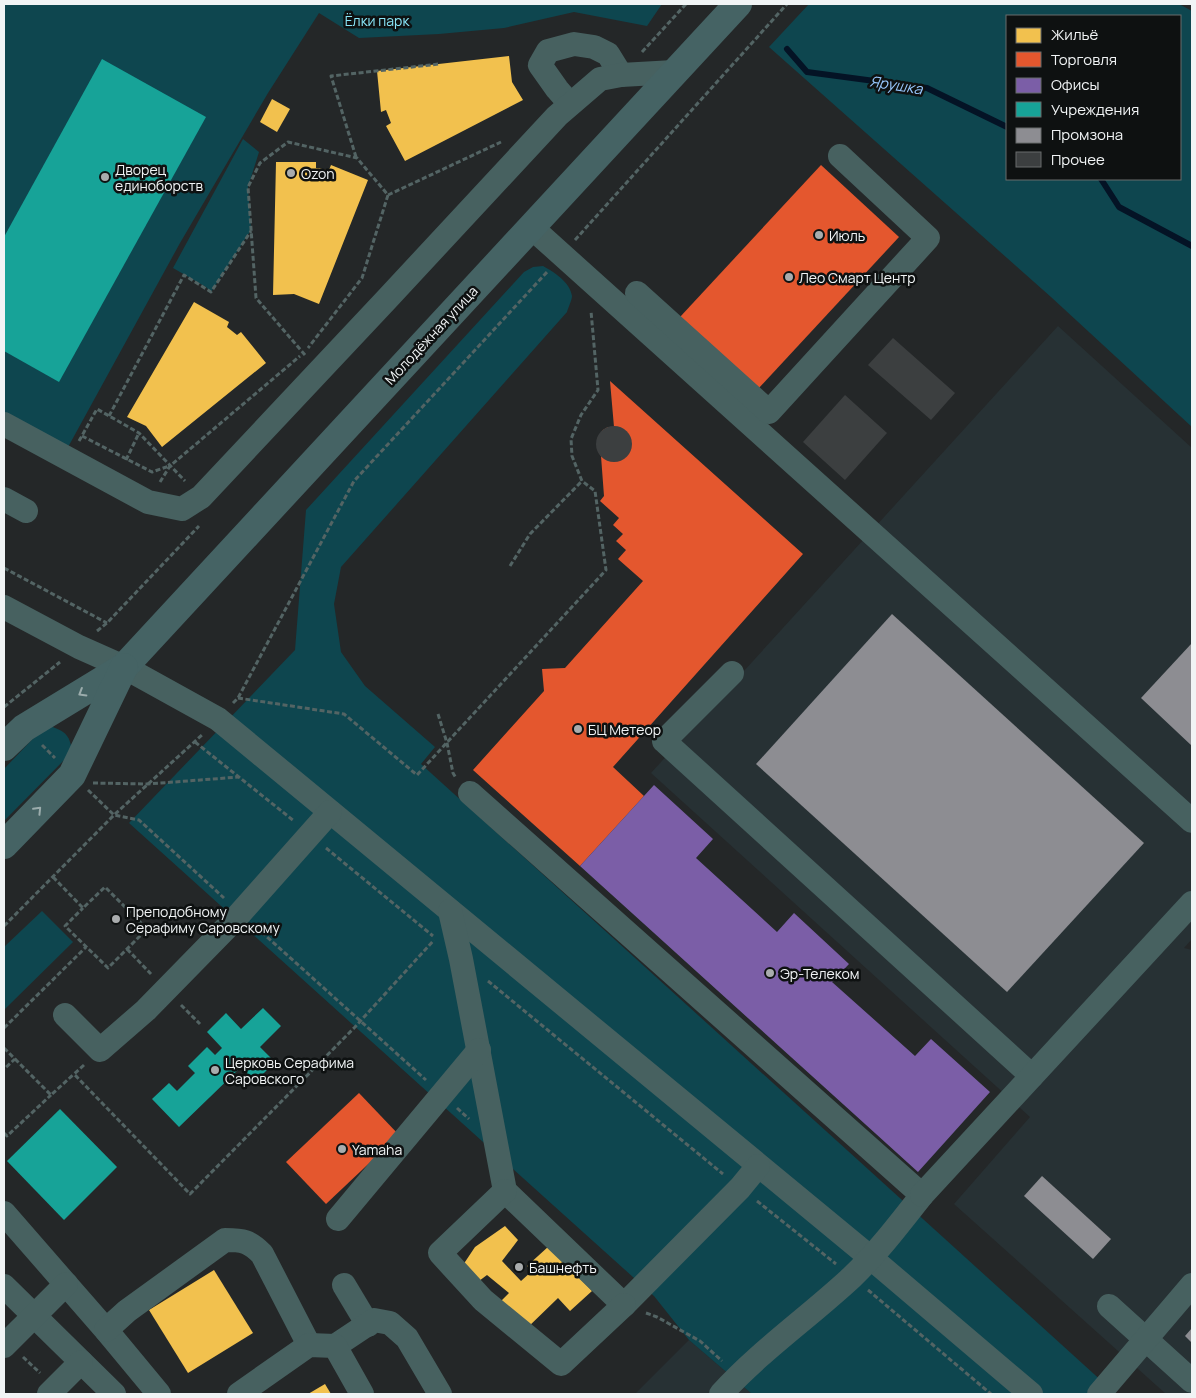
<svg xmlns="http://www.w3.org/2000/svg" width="1196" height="1398" font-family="Manrope,sans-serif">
	<rect width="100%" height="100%" fill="#242728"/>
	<!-- built -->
	<g fill="#273134">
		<path d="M1058 326 1192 448V939L1184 948 1192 950V1394H1166L954 1204 1030 1117 651 773Z"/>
		<path d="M689 1340 752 1394H635Z"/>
	</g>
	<!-- green -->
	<g fill="#0e464f" fill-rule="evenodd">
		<path d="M4 4H662L647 26 574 12 504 28 439 34 359 38 319 13 268 93 180 243 67 449 4 415Z"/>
		<path d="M809 4H1179L1192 11V427L1051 297 769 47ZM1007 16H1180V179H1007Z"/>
		<path d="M243 139 259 152 248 187 251 230 211 292 206 287 173 268Z"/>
		<path d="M543 266C554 272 570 282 572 296 572 300 568 308 567 312L341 567 334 604 341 652 365 686 435 747 421 764 1116 1394H752L689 1340 654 1296 129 823 295 650 306 510 524 272 533 267Z"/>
		<path d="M46 725C63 730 70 733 72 752L4 821V769Z"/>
		<path d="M42 911 73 942 5 1009 4 1007V947Z"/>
	</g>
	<!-- homes -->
	<g fill="#f2c14e">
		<path d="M509 56 512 82 523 100 405 161 386 126 391 123 386 110 381 112 377 71Z"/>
		<path d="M272 99 290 109 277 132 260 122Z"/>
		<path d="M276 162H316V168L329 170 331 165 368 180 319 304 294 294 273 295Z"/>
		<path d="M194 302 229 322 227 327 237 335 241 332 266 363 162 447 146 426 127 417Z"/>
		<path d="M505 1226 518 1240 502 1261 521 1281 532 1271 527 1266 549 1246 592 1291 570 1311 558 1298 524 1331 498 1304 509 1293 487 1275 467 1290 455 1277 475 1247Z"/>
		<path d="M214 1270 253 1333 188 1373 149 1310Z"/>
		<path d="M325 1384 331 1394H308Z"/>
	</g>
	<!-- shops -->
	<g fill="#e4572e">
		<path d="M821 165 899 237 758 389 680 317Z"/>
		<path d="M610 381 803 554 613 767 644 796 580 866 473 770 544 691 542 669 565 668 643 581 618 559 626 550 616 541 623 534 613 525 619 518 600 501 604 496 601 456 598 451 597 439 603 430 608 427H614Z"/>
		<path d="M359 1093 399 1135 326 1204 286 1162Z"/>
	</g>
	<!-- offices -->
	<path fill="#7b5ea7" d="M654 785 713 839 696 858 777 932 794 913 849 964 832 982 915 1056 931 1039 990 1092 918 1172 580 866Z"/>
	<!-- public -->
	<g fill="#17a398">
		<path d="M102 59 206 117 59 382 4 351V237Z"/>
		<path d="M263 1008 281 1026 260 1047 275 1062 255 1082 241 1067 179 1127 152 1099 169 1083 177 1091 195 1073 188 1066 207 1047 215 1055 222 1048 207 1032 226 1013 241 1029Z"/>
		<path d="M60 1109 117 1167 64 1220 7 1161Z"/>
	</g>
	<!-- industry -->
	<g fill="#8d8d92">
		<path d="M892 614 1144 843 1007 992 756 764Z"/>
		<path d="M1192 643V746L1141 698Z"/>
		<path d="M1042 1176 1111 1239 1093 1259 1024 1196Z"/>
		<path d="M1192 1328V1343L1185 1336Z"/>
	</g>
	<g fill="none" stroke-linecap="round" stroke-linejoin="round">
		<!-- stream -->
		<g stroke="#041325" stroke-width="6">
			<path d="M787 49 807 72 927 88 1007 127"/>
			<path d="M1101 179 1119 207 1192 246"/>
		</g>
	</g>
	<!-- building -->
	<g fill="#3c3f40">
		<path d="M893 338 955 393 931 420 868 365Z"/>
		<path d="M845 395 887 433 845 480 803 442Z"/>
		<circle cx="614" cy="444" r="18"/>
	</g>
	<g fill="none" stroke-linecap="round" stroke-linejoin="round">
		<!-- path -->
		<g stroke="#536464" stroke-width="3" stroke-dasharray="5 2.5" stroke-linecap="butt">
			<path d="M642 52 686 4"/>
			<path d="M356 157 331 76 439 64"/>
			<path d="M388 195 501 142"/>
			<path d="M575 240 787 4"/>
			<path d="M305 355 256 298 248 187 260 163 288 142 357 158 388 195 362 278 308 348"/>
			<path d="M109 416 184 275 211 292 251 231"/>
			<path d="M82 436 152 472 169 466"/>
			<path d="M79 441 97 409 139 433 185 481"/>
			<path d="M126 460 139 433"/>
			<path d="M160 482 170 466 300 356"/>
			<path d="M510 566 530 534 582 481"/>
			<path d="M4 568 107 623"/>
			<path d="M97 631 107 623 199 526"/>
			<path d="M238 698 344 714 417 775 606 570 595 491 582 481 572 456 571 439 581 415 598 390 591 311"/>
			<path d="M233 703 238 698 354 481 548 271"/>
			<path d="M4 707 60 662"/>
			<path d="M438 714 447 743 453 773 456 778"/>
			<path d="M195 742 294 821"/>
			<path d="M42 745 55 758"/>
			<path d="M93 783 148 784 239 777"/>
			<path d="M88 790 114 815 139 820 224 898"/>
			<path d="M326 848 433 936"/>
			<path d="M53 877 83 908 105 887 147 929 108 968 65 926 83 908"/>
			<path d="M4 926 114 815 203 734"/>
			<path d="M256 927 426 1080"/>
			<path d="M127 949 151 974"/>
			<path d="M488 981 723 1174"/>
			<path d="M181 1005 200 1024"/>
			<path d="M4 1028 86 947"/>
			<path d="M4 1048 15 1059 4 1069"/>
			<path d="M15 1059 51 1095 74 1074"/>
			<path d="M84 1065 74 1074 190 1194 355 1027 434 940"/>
			<path d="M457 1108 469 1119"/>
			<path d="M4 1133 7 1136 51 1095"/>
			<path d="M757 1201 836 1264"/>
			<path d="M868 1290 991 1394"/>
			<path d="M646 1313 657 1317 700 1341 722 1361"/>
			<path d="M23 1357 40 1373"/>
		</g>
		<!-- minor -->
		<g stroke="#476160" stroke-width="24">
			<path d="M570 104 557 89 540 65 548 51 574 44 594 47 608 54 621 75"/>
			<path d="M531 227 1192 821"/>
			<path d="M637 293 769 412 928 238 840 156"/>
			<path d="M4 424 148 502 182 509 201 497 387 299 557 116 600 79 621 75 674 72"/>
			<path d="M4 499 26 511"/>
			<path d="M4 607 79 647 124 667 218 719 871 1258 1031 1394"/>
			<path d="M732 673 664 741 1032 1076"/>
			<path d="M470 793 922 1195C900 1223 878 1252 852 1277 809 1317 760 1351 721 1394"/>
			<path d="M450 911 461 959 505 1191 624 1305 740 1188 758 1166"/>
			<path d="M65 1015 100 1050 146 1010 235 919 330 812"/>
			<path d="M505 1191 440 1253 483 1300 561 1364 624 1305"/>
			<path d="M922 1195 1192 903"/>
			<path d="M4 1213 106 1330 159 1394"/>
			<path d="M338 1219 479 1050"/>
			<path d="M344 1285 368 1325"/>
			<path d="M4 1286 114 1394"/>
			<path d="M1109 1306 1192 1381"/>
			<path d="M106 1330 127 1311 225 1240C243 1240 249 1241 262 1254L309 1345"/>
			<path d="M4 1346 66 1284"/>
			<path d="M335 1346 374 1320 390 1323 407 1338 440 1394"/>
			<path d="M49 1394 81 1362"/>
			<path d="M239 1394 309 1345 335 1346 362 1394"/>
			<path d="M1099 1394 1192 1285"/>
		</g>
		<!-- major -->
		<g stroke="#456364" stroke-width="28">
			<path d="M4 747 24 728 124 667 738 4"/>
			<path d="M4 845 72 775 124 667"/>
		</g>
	</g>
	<!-- one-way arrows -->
	<defs><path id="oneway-chevron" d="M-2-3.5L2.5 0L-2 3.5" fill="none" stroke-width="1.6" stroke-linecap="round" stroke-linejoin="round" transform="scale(1.25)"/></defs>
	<g stroke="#9bacac">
		<use href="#oneway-chevron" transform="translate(82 693) rotate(149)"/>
		<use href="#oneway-chevron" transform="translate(38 810) rotate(-46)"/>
	</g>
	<!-- markers -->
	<g fill="#a9acad" stroke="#0e1111" stroke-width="2">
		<circle cx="291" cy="173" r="5"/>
		<circle cx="105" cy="177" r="5"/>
		<circle cx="819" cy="235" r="5"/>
		<circle cx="789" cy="277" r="5"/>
		<circle cx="578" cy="729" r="5"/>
		<circle cx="116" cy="919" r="5"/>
		<circle cx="770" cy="973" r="5"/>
		<circle cx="215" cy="1070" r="5"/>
		<circle cx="342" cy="1149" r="5"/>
		<circle cx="519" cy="1267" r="5"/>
	</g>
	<g text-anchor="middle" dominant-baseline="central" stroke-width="5" stroke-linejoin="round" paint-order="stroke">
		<!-- park labels -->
		<g font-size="14" fill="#89e6f8" stroke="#0e1111">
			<text x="377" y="20">Ёлки парк</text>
		</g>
		<!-- poi labels -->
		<g font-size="14" fill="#f1f4f5" stroke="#0e1111" text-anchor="start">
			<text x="115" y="169">Дворец<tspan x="115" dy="16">единоборств</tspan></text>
			<text x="301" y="173">Ozon</text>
			<text x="829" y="235">Июль</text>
			<text x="799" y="277">Лео Смарт Центр</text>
			<text x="588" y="729">БЦ Метеор</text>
			<text x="126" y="911">Преподобному<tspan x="126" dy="16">Серафиму Саровскому</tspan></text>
			<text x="780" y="973">Эр-Телеком</text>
			<text x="225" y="1062">Церковь Серафима<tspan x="225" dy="16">Саровского</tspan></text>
			<text x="352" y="1149">Yamaha</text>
			<text x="529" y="1267">Башнефть</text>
		</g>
		<!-- street labels -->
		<g font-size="14" fill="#f1f4f5" stroke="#0e1111">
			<text transform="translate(431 335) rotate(-47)">Молодёжная улица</text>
		</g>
		<!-- water labels -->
		<g font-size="15" font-style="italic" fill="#97c7fd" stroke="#0e1111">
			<text transform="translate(896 85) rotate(9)">Ярушка</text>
		</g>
	</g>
	<!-- border -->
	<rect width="1196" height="1398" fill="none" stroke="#f1f4f5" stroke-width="10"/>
	<!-- legend -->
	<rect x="1006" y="15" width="175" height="165" fill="#0e1111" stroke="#696c6c"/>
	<rect x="1016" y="28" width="25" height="15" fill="#f2c14e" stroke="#696c6c"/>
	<text x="1051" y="40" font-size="15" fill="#f1f4f5">Жильё</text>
	<rect x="1016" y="52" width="25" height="15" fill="#e4572e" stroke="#696c6c"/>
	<text x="1051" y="65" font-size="15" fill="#f1f4f5">Торговля</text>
	<rect x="1016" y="78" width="25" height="15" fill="#7b5ea7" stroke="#696c6c"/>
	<text x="1051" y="90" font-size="15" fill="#f1f4f5">Офисы</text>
	<rect x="1016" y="102" width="25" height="15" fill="#17a398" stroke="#696c6c"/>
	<text x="1051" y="115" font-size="15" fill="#f1f4f5">Учреждения</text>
	<rect x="1016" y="128" width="25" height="15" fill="#8d8d92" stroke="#696c6c"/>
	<text x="1051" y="140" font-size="15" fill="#f1f4f5">Промзона</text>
	<rect x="1016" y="152" width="25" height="15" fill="#3c3f40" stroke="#696c6c"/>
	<text x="1051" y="165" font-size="15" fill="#f1f4f5">Прочее</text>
</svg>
